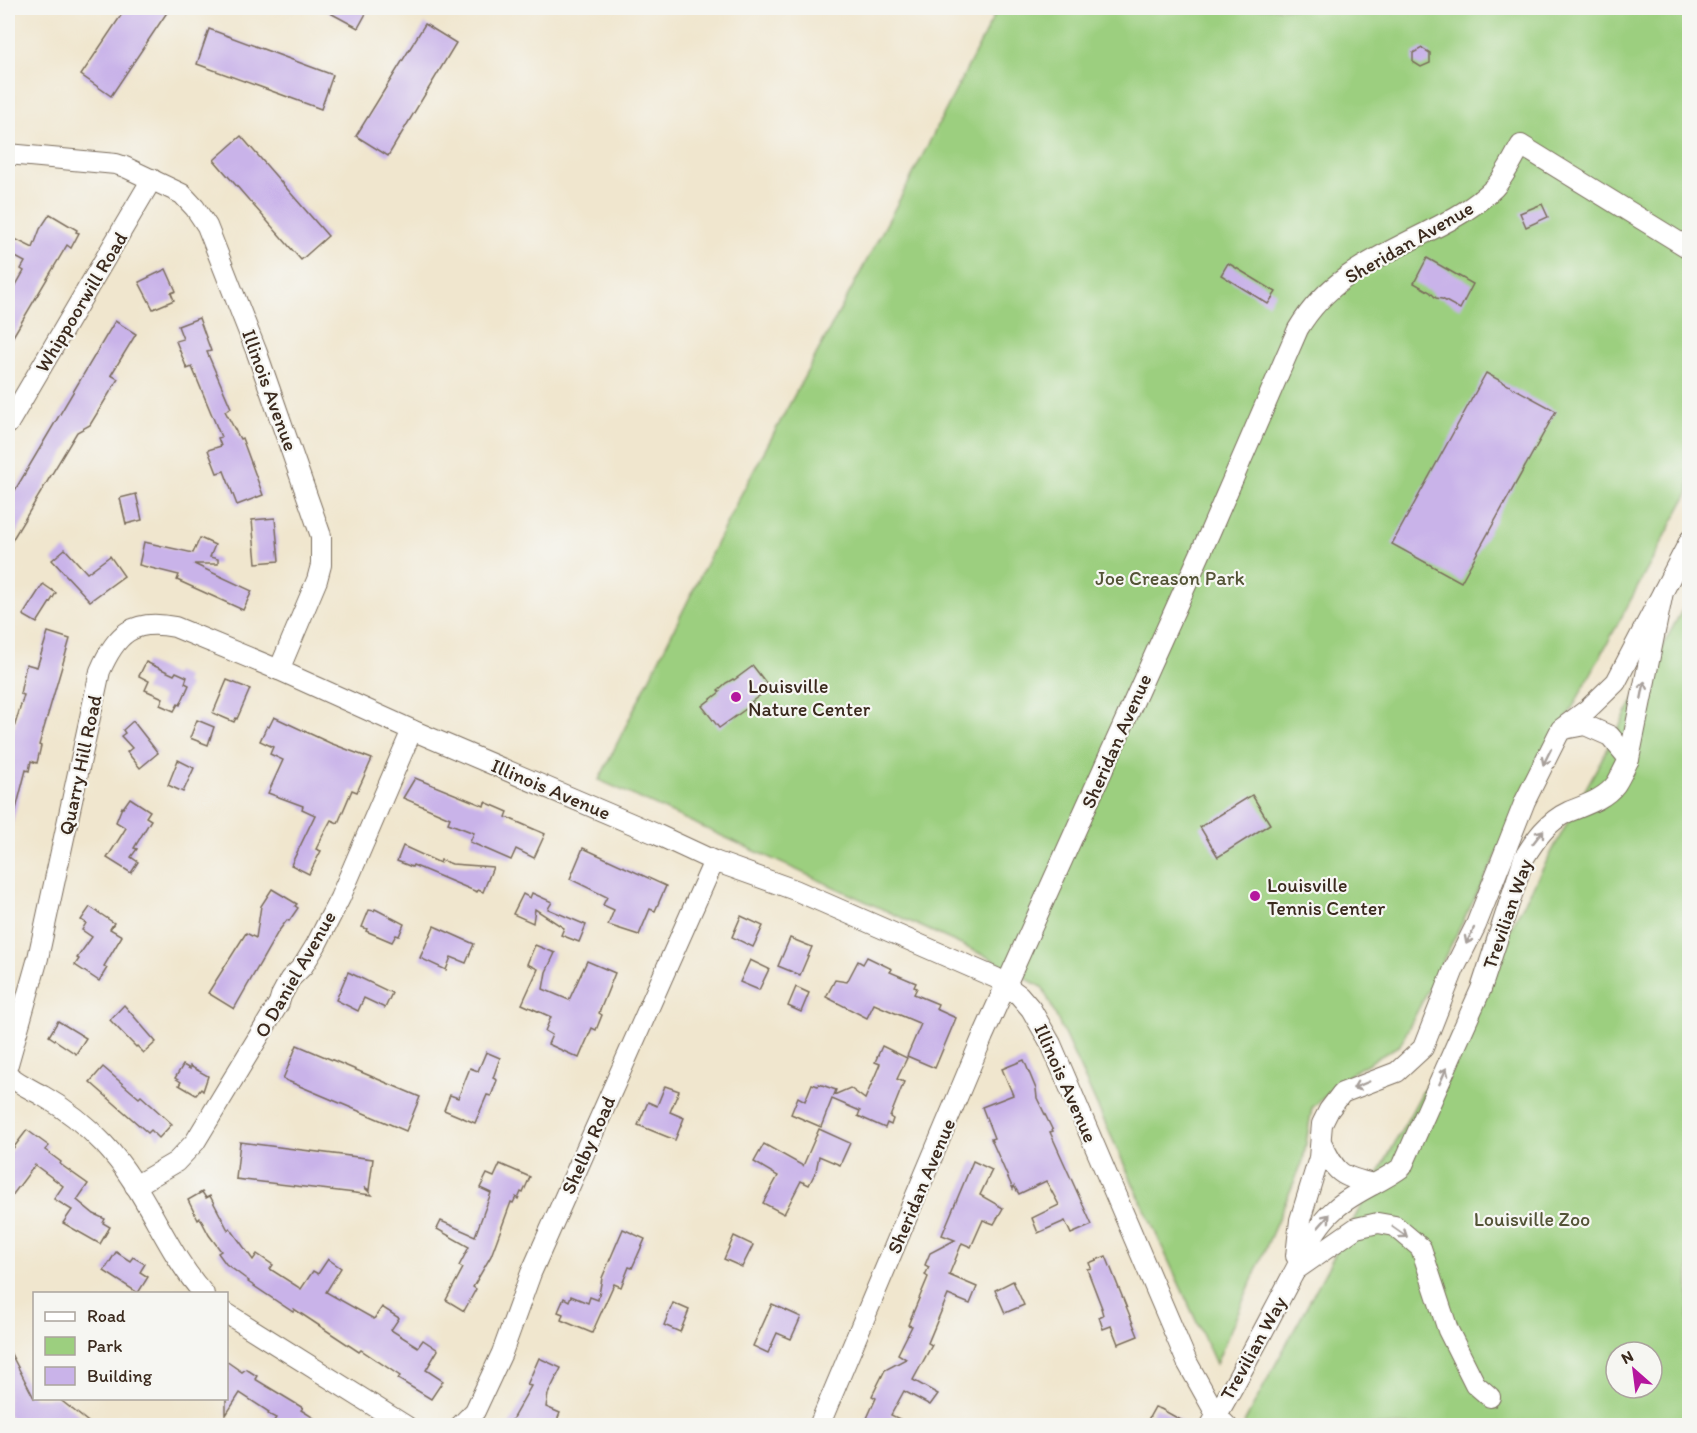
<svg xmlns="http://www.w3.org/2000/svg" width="1697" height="1433" font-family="Itim,sans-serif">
	<rect width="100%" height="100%" fill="#f6f6f2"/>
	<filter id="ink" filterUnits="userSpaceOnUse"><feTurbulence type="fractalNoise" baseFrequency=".0167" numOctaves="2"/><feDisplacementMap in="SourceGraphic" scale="12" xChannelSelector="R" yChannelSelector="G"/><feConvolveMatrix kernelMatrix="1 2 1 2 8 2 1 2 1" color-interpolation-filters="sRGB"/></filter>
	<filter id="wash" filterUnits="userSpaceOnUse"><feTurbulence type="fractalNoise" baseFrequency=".008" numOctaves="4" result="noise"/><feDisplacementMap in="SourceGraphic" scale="24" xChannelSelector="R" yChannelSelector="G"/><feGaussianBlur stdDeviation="1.35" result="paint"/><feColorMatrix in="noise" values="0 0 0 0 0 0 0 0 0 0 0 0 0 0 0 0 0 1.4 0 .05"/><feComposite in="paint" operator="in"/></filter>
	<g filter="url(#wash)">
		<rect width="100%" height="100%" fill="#f0e6ce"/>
		<!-- green -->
		<g fill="#9ccf7f" stroke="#6c7c4e" stroke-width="1.5" fill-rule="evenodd">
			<path d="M998 8H1689V492L1561 729 1400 1045 1353 1072 1312 1108 1303 1161 1216 1364 1043 988 990 958 599 780 737 502 910 180Z"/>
			<path d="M1689 597V1425L1248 1426 1244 1423ZM1616 1352H1652V1388H1616Z"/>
		</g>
		<g id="blocks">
			<!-- building -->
			<g fill="#c9b3e9">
				<path d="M126 8H170L111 96 81 75Z"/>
				<path d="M321 8H369L358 28Z"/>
				<path d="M425 24 456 43 388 156 356 136Z"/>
				<path d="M209 29 333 75 321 109 197 64Z"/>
				<path d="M1422 48 1430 53V63L1421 67 1413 62V53Z"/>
				<path d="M241 136 328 236 301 260 214 160Z"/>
				<path d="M1542 204 1548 217 1526 227 1520 213Z"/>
				<path d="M50 214 77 230 76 232 79 233 71 248 67 245 8 345V299L24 271 21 269 25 262 8 253V249L13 238 33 248 40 229Z"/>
				<path d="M1427 258 1473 284 1460 309 1442 299 1436 298 1430 292 1414 283Z"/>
				<path d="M1228 263 1276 292 1268 304 1221 275Z"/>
				<path d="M166 269 176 291 171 293 174 300 153 309 139 282Z"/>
				<path d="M199 318 211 351 207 352 231 408 225 411 240 439 242 438 263 495 237 505 224 471 217 473 208 450 221 446 218 438 221 437 192 367 187 369 176 341 183 339 178 326Z"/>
				<path d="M115 321 136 334 111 375 118 379 90 425 77 432 8 547V502Z"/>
				<path d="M1486 373 1556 411 1461 582 1392 544Z"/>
				<path d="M136 494 142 520 126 524 120 498Z"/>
				<path d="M275 518 279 561 256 563 252 520Z"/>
				<path d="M200 538 215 545 210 557 218 559V564H194L252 591 243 610 177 580 179 575 139 565 144 542 193 553Z"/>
				<path d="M65 549 87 573 110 556 124 576 90 601 52 560Z"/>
				<path d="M43 584 56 593 37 623 23 615Z"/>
				<path d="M48 632 70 639 39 745 41 746 37 763 31 761 29 771 26 770 12 825 8 824V740L10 741 24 695 20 694 26 664 37 667Z"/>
				<path d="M146 662 174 675 176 672 187 677 185 683 189 685 180 705 178 704 174 711 160 705 163 698 145 690 149 681 139 676Z"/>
				<path d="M753 666 770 688 751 702 753 704 719 728 702 706 720 692 718 690 726 683 733 679 734 680Z"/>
				<path d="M227 680 250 689 237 719 236 718 234 722 213 713Z"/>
				<path d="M274 717 330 743 372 759 357 792 352 790 338 823 331 820 323 835 316 849 321 851 309 874 291 865 315 815 302 809 303 806 268 793 283 760 270 754 273 747 260 741 267 726 269 727Z"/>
				<path d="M197 720 214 727 208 745 190 738Z"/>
				<path d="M133 721 158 753 140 768 127 752 132 748 121 736 125 733 123 730Z"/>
				<path d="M178 760 194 768 183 792 168 785Z"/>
				<path d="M415 778 484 806 485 802 508 812 506 817 545 834 534 858 516 849 511 860 470 842 474 833 448 823 450 818 403 798Z"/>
				<path d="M1252 795 1270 824 1218 857 1200 827Z"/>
				<path d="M130 798 150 811 146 817 151 820 134 848 137 849 131 857 138 862 131 873 107 858 126 828 116 822 122 807 123 808Z"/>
				<path d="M403 846 440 863 441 860 452 864 493 867 483 892 478 890 477 892 413 865 412 867 397 861Z"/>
				<path d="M583 848 666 886 655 911 650 909 639 935 608 925 614 910 603 905 607 897 570 879Z"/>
				<path d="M272 889 297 904 295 906 298 908 289 921 287 920 278 932 234 1009 208 993 246 933 256 938 261 906Z"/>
				<path d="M532 893 552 902 548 909 586 925 579 942 561 935 564 928 535 909 533 923 513 914 523 894 530 898Z"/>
				<path d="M90 907 114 923 110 929 122 936 104 966 107 968 99 981 75 965 79 959 77 958 92 937 82 930 86 923 81 920Z"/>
				<path d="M375 909 404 924 399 936 396 935 392 942 366 931 367 929 362 927 369 910 374 911Z"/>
				<path d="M741 916 763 926 753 947 732 937Z"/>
				<path d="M434 926 474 944 466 963 451 957 446 970 420 958Z"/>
				<path d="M790 938 812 947 800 975 778 966Z"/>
				<path d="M535 945 555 953 546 972 543 989 569 1000 587 961 615 973 599 1013 602 1015 596 1030 592 1028 579 1058 548 1044 552 1035 545 1031 551 1017 522 1004 538 969 527 964Z"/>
				<path d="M867 957 892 969 890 972 916 983 914 987 917 988 914 994 938 1004 936 1009 956 1018 935 1068 907 1056 921 1024 874 1004 867 1018 826 997 835 980 847 982 858 961 863 964Z"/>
				<path d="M750 960 769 969 759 990 740 982Z"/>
				<path d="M348 972 392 993 385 1008 364 998 358 1011 336 1000Z"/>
				<path d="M796 987 809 993 801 1012 788 1006Z"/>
				<path d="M124 1005 156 1042 144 1053 137 1046 136 1047 110 1020Z"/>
				<path d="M58 1021 86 1038 76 1054 49 1036Z"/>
				<path d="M297 1045 420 1097 406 1131 283 1079Z"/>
				<path d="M882 1046 907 1058 897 1079 904 1082 890 1117 893 1119 891 1125 887 1123 885 1128 858 1116 860 1111 832 1099 821 1127 791 1114 798 1097 805 1101 812 1084 818 1086 819 1084 836 1090 834 1095 850 1088 865 1099 880 1064 875 1062Z"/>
				<path d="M486 1052 500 1058 493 1078 497 1080 491 1096 487 1095 475 1123 444 1110 450 1095 458 1098 470 1068 478 1071Z"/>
				<path d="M1024 1060 1036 1089 1037 1098 1053 1131 1050 1132 1092 1225 1071 1234 1065 1221 1038 1233 1032 1218 1059 1205 1046 1181 1019 1194 1014 1186 1013 1189 991 1139 994 1138 982 1107 1013 1095 1002 1069Z"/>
				<path d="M183 1065 190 1069V1066L208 1076 203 1091 201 1089 196 1095 179 1085 181 1082 175 1078Z"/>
				<path d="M103 1067 139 1098 141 1096 172 1124 159 1138 151 1130 148 1133 90 1082Z"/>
				<path d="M665 1086 679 1091 670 1112 684 1118 675 1140 638 1125 648 1102 657 1106Z"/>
				<path d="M819 1129 850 1143 840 1165 819 1156 816 1171 809 1185 801 1181 784 1214 763 1203 778 1176 754 1162 764 1144 803 1166Z"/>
				<path d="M27 1130 49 1146 45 1150 61 1162 60 1164 88 1184 77 1200 94 1214 105 1219 103 1223 110 1227 100 1244 63 1223 72 1210 54 1199 63 1186 35 1165 8 1201V1155Z"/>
				<path d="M240 1142 373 1159 369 1190 364 1187 372 1195 236 1179Z"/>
				<path d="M973 1161 992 1170 980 1195 1003 1208 994 1224 983 1220 971 1247 962 1243 949 1275 977 1287 970 1304 948 1295 928 1343 932 1345 913 1380 938 1394 930 1405 904 1391 891 1415 912 1425H864L876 1398 872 1396 885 1370 906 1359 898 1354 912 1326 908 1325 928 1277 925 1275 929 1267 925 1265 930 1253 955 1240 942 1235Z"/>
				<path d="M500 1164 530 1177 523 1193 521 1192 518 1199 516 1197 513 1203 511 1202 491 1256 473 1287 476 1289 464 1311 446 1300 463 1268 459 1266 469 1247 437 1229 441 1221 475 1236 491 1193 480 1188 487 1174 494 1177Z"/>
				<path d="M202 1192 206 1198 210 1196 228 1230 230 1228 253 1260 257 1254 273 1265 270 1269 301 1289 313 1271 318 1274 328 1259 341 1268 326 1292 374 1319 382 1307 399 1318 391 1330 418 1347 423 1340 438 1350 426 1370 443 1381 431 1399 398 1379 400 1376 361 1350 359 1352 294 1309 293 1312 248 1282 249 1281 226 1264 218 1253 221 1251 209 1235 200 1218 198 1220 188 1200Z"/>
				<path d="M623 1229 645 1239 632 1268 629 1267 621 1287 614 1284 592 1333 561 1320 563 1314 558 1312 564 1298 569 1301 571 1296 588 1303 590 1297 598 1300 602 1278Z"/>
				<path d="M734 1236 753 1245 742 1267 724 1259Z"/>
				<path d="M116 1252 130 1261 133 1257 145 1264 140 1272 148 1277 138 1293 104 1271Z"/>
				<path d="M1106 1256 1138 1336 1118 1344 1111 1326 1103 1329 1099 1317 1103 1315 1101 1308H1102L1087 1269 1091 1268 1089 1263Z"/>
				<path d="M1013 1281 1024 1305 1005 1313 995 1290Z"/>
				<path d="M673 1303 689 1310 680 1332 664 1325Z"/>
				<path d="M772 1304 801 1317 791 1339 777 1333 768 1353 753 1346Z"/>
				<path d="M8 1348 34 1398H58L92 1425H21L8 1415Z"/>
				<path d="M539 1358 561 1368 548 1394 546 1407 560 1413 555 1425H509L531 1386 527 1385Z"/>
				<path d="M226 1361 242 1372 246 1369 257 1376 255 1379 303 1408 301 1410 325 1425H271L276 1418 268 1414 269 1412 240 1393 226 1415Z"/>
				<path d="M1155 1407 1161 1409 1190 1425H1145Z"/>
			</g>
		</g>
	</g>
	<g filter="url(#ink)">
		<use href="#blocks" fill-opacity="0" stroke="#7a6c5c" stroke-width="1.5"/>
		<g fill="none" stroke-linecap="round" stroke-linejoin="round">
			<!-- minor casing -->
			<g stroke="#7a6c5c" stroke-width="22">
				<g id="minor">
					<path d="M8 154 116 164 125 167 182 194 195 208 207 226 257 353 321 536V565L317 580 279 670"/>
					<path d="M8 424 152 179"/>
					<path d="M1564 729 1585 725 1610 736 1629 759"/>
					<path d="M8 1064 38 958 100 671C116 634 133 618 175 627L279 670 412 730 656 834 714 861 795 890 996 978 1019 995 1031 1009 1051 1044 1187 1362 1217 1416 1227 1426"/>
					<path d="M8 1075C19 1084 31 1089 43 1096 66 1109 87 1126 104 1144 146 1188 164 1249 204 1294"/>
					<path d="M1321 1142C1337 1174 1339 1176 1374 1184"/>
					<path d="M135 1186 176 1162 195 1142 279 1003 281 996 290 979 303 966 316 945 340 898 412 730"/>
					<path d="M1296 1256 1300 1220 1319 1158 1322 1124 1329 1110 1342 1093 1397 1072 1423 1048 1454 969 1476 925 1525 801 1561 729 1588 709 1616 682 1690 540"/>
					<path d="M1297 1269 1356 1228 1378 1223 1395 1226 1421 1248 1448 1330 1475 1384 1490 1397"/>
					<path d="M226 1313 406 1426"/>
					<path d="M1211 1425C1240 1377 1265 1327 1291 1278 1305 1253 1313 1228 1335 1209 1355 1191 1381 1183 1402 1167L1481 989 1524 858C1535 840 1548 821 1568 812 1585 805 1605 799 1616 784 1621 776 1625 767 1629 759L1663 592"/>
					<path d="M460 1426 475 1411 502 1353 531 1273 714 861"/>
					<path d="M819 1426 983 1036 1210 532 1298 329C1329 277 1377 258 1429 231 1453 219 1475 207 1494 188 1505 176 1513 159 1521 145L1690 249"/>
				</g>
			</g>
			<!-- minor -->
			<use href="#minor" stroke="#fff" stroke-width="20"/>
		</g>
		<!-- one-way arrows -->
		<defs><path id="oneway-shaft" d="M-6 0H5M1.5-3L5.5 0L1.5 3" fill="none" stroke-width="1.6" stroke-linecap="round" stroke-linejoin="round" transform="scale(1.5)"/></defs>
		<g stroke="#a79f9a">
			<use href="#oneway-shaft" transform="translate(1643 690) rotate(-79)"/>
			<use href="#oneway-shaft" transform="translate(1547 757) rotate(116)"/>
			<use href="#oneway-shaft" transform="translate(1538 837) rotate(-52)"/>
			<use href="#oneway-shaft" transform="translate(1470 936) rotate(116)"/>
			<use href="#oneway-shaft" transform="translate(1443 1076) rotate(-66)"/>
			<use href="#oneway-shaft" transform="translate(1361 1085) rotate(157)"/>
			<use href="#oneway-shaft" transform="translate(1324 1221) rotate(-49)"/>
			<use href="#oneway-shaft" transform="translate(1400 1232) rotate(35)"/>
		</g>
	</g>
	<!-- markers -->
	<g fill="#b5179e" stroke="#f6f6f2" stroke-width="2">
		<circle cx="736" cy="697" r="6"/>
		<circle cx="1255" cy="896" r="6"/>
	</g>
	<g text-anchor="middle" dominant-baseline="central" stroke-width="4.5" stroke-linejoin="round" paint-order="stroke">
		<!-- street labels -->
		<g font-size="20" fill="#3b2a1e" stroke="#f6f6f2">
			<text transform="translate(1409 242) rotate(-30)">Sheridan Avenue</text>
			<text transform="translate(81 302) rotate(-59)">Whippoorwill Road</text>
			<text transform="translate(270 390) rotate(70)">Illinois Avenue</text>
			<text transform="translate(1116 741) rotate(-66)">Sheridan Avenue</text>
			<text transform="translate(80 765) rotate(-78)">Quarry Hill Road</text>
			<text transform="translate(551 789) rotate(23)">Illinois Avenue</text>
			<text transform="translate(1507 914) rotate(-71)">Trevilian Way</text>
			<text transform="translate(295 974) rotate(-60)">O Daniel Avenue</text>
			<text transform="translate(1066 1083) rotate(66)">Illinois Avenue</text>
			<text transform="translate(588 1145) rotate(-66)">Shelby Road</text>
			<text transform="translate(921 1186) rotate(-67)">Sheridan Avenue</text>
			<text transform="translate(1253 1348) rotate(-61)">Trevilian Way</text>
		</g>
		<!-- park labels -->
		<g font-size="20" fill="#535336" stroke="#f6f6f2">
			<text x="1170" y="578">Joe Creason Park</text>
			<text x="1532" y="1219">Louisville Zoo</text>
		</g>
		<!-- poi labels -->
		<g font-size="20" fill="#3b2a1e" stroke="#f6f6f2" text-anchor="start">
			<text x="748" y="686">Louisville<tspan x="748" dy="23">Nature Center</tspan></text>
			<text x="1267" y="885">Louisville<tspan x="1267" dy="23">Tennis Center</tspan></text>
		</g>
	</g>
	<!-- margin -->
	<rect width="1697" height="1433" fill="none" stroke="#f6f6f2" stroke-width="30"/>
	<!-- legend -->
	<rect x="33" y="1292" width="195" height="108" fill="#f6f6f2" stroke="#aba49d" stroke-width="1.5"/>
	<rect x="45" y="1312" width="30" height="9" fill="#ffffff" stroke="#aba49d" stroke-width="1.5"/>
	<text x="87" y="1322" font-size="18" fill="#3b2a1e">Road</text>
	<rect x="45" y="1337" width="30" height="18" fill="#9ccf7f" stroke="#aba49d" stroke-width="1.5"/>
	<text x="87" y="1352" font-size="18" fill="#3b2a1e">Park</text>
	<rect x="45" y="1367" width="30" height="18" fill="#c9b3e9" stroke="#aba49d" stroke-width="1.5"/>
	<text x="87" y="1382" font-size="18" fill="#3b2a1e">Building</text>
	<!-- north arrow -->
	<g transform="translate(1634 1370) rotate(332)"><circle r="28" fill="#f6f6f2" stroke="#aba49d" stroke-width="1.5"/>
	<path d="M0-4.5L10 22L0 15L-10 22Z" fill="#b5179e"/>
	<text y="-9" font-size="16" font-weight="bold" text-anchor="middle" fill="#3b2a1e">N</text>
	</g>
</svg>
